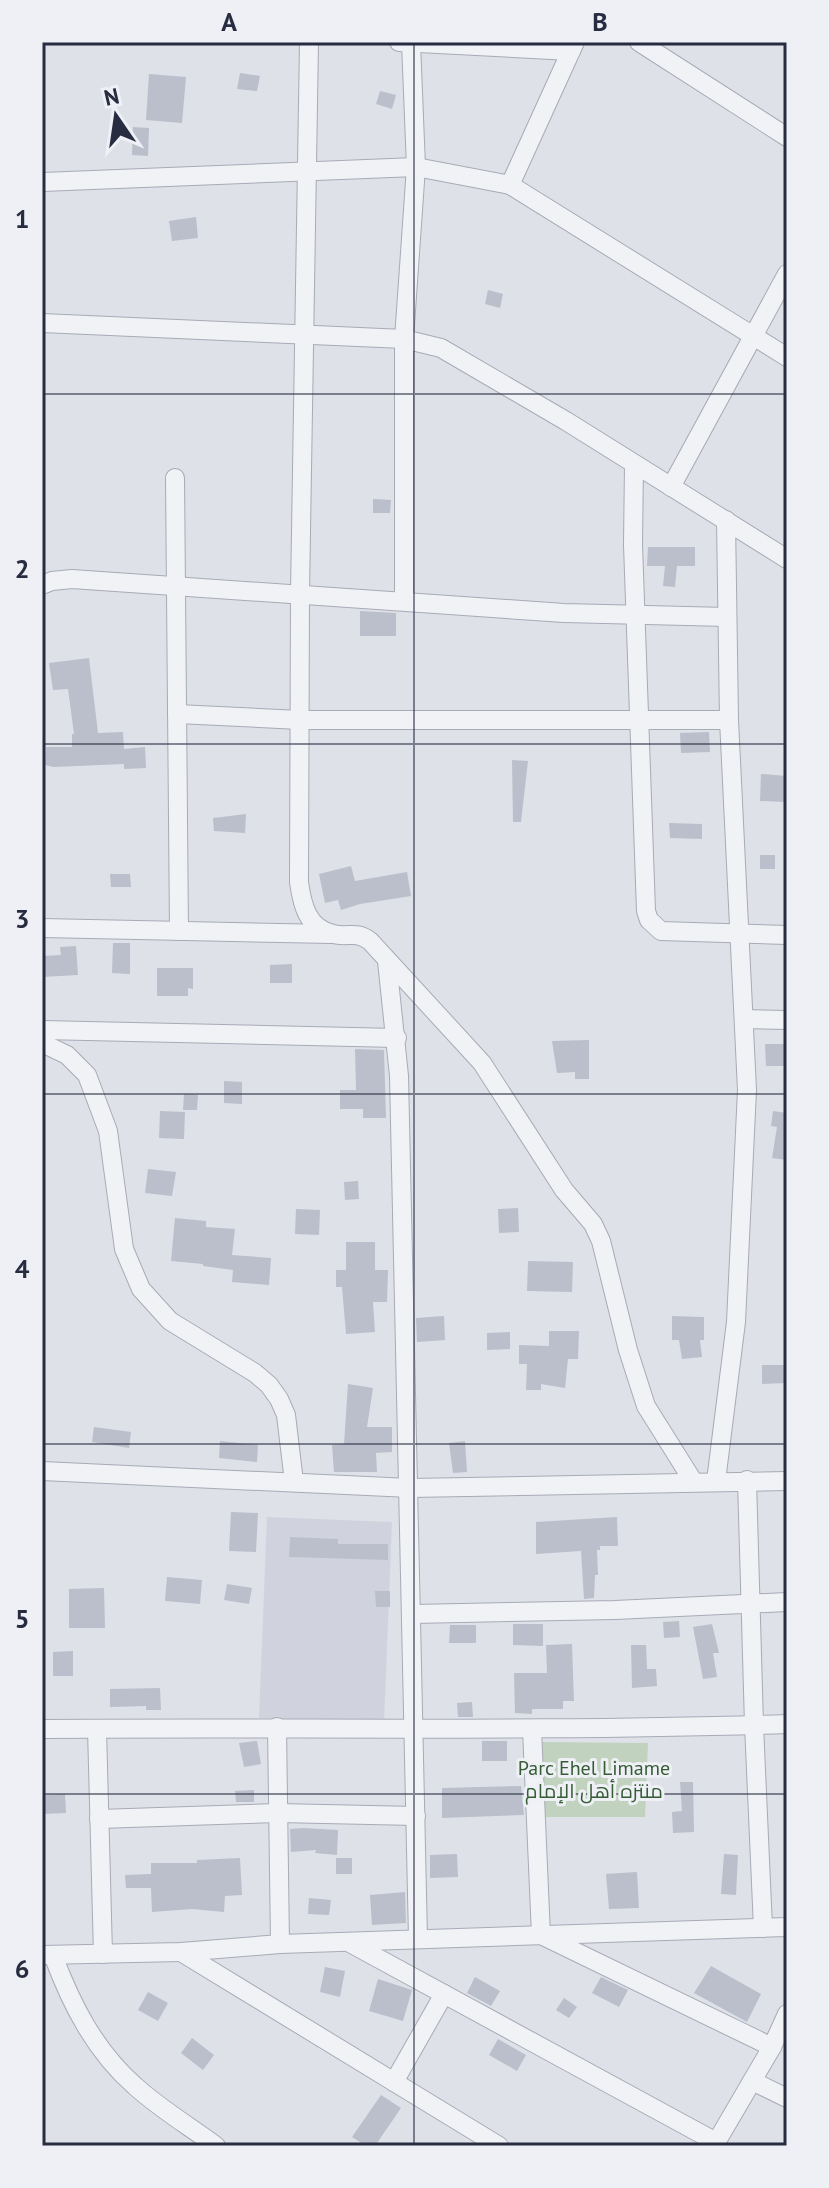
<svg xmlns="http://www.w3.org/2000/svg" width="829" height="2188" font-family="'PT Sans',Cairo,sans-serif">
	<rect width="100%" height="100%" fill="#dee1e8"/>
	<!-- built -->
	<path fill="#d0d3dd" d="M267 1517 392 1522 384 1722 259 1718Z"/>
	<!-- green -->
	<path fill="#c1d2bf" d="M540 1742 648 1743 645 1817H543Z"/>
	<!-- building -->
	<g fill="#bbbfcb">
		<path d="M240 73 260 76 257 91 237 89Z"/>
		<path d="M149 74 186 77 182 123 146 120Z"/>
		<path d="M380 91 396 95 392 109 376 104Z"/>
		<path d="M133 127 149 128 148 156 132 155Z"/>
		<path d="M196 217 198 238 172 241 169 221Z"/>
		<path d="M488 290 503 294 500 308 485 304Z"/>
		<path d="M373 499 391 500 390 513H373Z"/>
		<path d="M648 547H695V566H677L675 587 663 586 665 566H647Z"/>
		<path d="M360 611 396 613V636H360Z"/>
		<path d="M89 658 98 733 123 732 124 749 145 747 146 768 124 769V764L53 767 45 765 46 747H72V734H74L68 689 53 690 49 663Z"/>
		<path d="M709 732 710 752 681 753 680 733Z"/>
		<path d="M512 760 528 761 521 822H513Z"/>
		<path d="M761 774 787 776V802L760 801Z"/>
		<path d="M246 814 245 833 214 831 213 818Z"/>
		<path d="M669 823 702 824V839L670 838Z"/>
		<rect x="760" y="855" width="15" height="14"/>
		<path d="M351 866 355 881 407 872 411 896 360 904 341 910 338 900 325 903 319 874Z"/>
		<path d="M110 874H130L131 887H111Z"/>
		<path d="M113 943H130V974L112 973Z"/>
		<path d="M76 946 78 975 42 977V956L61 955 60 947Z"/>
		<path d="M292 964V983H270V965Z"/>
		<path d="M157 968H193V989L188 988V996H157Z"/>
		<path d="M589 1040V1079H575V1072L557 1073 552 1041Z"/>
		<path d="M765 1044H787V1066H766Z"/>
		<path d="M355 1049 384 1050 386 1118H363V1109H340V1090H356Z"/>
		<path d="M224 1081 242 1082V1104L224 1103Z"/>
		<path d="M184 1094 198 1095 197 1110H183Z"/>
		<path d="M160 1111 185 1112 184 1139 159 1138Z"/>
		<path d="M773 1111 787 1113V1160L772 1158 777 1127 771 1126Z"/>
		<path d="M148 1169 176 1172 172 1196 145 1193Z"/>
		<path d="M358 1181 359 1199 345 1200 344 1182Z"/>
		<path d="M518 1208 519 1232 499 1233 498 1209Z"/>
		<path d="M296 1209 320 1210 319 1235 295 1234Z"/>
		<path d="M175 1218 206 1221V1227L235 1229 232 1255 271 1258 269 1285 232 1282 233 1270 203 1266V1264L171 1261Z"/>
		<path d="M346 1242H375V1270H388L387 1302H373L375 1332 346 1334 342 1287H336V1270H346Z"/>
		<path d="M528 1261 573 1262 572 1292 527 1291Z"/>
		<path d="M444 1316 445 1340 417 1342 416 1318Z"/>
		<path d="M672 1316 704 1317V1340H700L702 1357 682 1359 679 1340H672Z"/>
		<path d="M549 1331H579L578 1359H568L565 1388 541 1384V1390H526L527 1364H519V1345L549 1346Z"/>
		<path d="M510 1332V1349L487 1350V1333Z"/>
		<path d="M762 1365H787V1383L762 1384Z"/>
		<path d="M348 1384 373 1388 367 1427H392V1452L376 1453 377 1472H334L332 1445 344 1444Z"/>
		<path d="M94 1427 131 1432 129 1448 92 1442Z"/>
		<path d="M220 1441 258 1445 257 1462 219 1458Z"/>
		<path d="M465 1441 467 1472 453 1473 449 1443Z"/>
		<path d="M231 1512 258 1513 256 1552 229 1551Z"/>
		<path d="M617 1517 618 1546H600V1550H597L598 1575H595L594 1598 584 1599 581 1551 536 1554V1522Z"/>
		<path d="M290 1537 338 1539V1544H388V1560L289 1557Z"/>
		<path d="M167 1577 202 1580 200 1604 165 1601Z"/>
		<path d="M227 1584 252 1588 249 1604 224 1600Z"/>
		<path d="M104 1588 105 1628H69V1589Z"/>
		<path d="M375 1591H390V1607H376Z"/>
		<path d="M679 1621 680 1637 664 1638 663 1622Z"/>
		<path d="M513 1624H543V1646L513 1645Z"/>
		<path d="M712 1624 719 1653H713L717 1677 703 1679 693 1627Z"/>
		<path d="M450 1625H476V1643H449Z"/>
		<path d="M572 1644 574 1701H563V1709H532V1714L515 1713 514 1673H547L546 1645Z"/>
		<path d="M631 1645H646L647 1669H656L657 1686 632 1688Z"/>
		<path d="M73 1651V1676H53V1652Z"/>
		<path d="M160 1688 161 1710H146V1706L110 1707V1689Z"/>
		<path d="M472 1702 473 1717H458L457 1703Z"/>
		<path d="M257 1741 261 1764 244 1767 239 1743Z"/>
		<rect x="482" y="1741" width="25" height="20"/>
		<path d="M680 1782H693L694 1832 673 1833 672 1812 682 1811Z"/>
		<path d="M521 1786 524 1815 442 1818V1788Z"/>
		<path d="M254 1790V1802H236L235 1791Z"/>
		<path d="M65 1794 66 1813 42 1814V1795Z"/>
		<path d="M303 1828 338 1830 337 1855 315 1853 316 1850 291 1852 290 1829Z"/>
		<path d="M457 1854 458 1877 430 1878V1855Z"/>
		<path d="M724 1854 738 1855 736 1895 721 1894Z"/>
		<path d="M240 1858 242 1895 225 1896 224 1912 192 1909 152 1912 151 1888H126L125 1875 151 1874V1863H197V1860Z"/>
		<rect x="336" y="1858" width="16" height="16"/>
		<path d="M637 1872 639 1908 609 1909 606 1874Z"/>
		<path d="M405 1892 406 1923 372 1925 370 1895Z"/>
		<path d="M309 1898 331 1900 329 1915 308 1914Z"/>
		<path d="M711 1966 761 1994 747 2022 694 1993Z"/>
		<path d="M325 1967 345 1971 340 1997 320 1992Z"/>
		<path d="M475 1977 500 1991 491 2006 467 1993Z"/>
		<path d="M601 1977 628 1990 619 2007 592 1993Z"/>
		<path d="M378 1979 412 1990 403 2021 369 2011Z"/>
		<path d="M148 1992 168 2003 158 2021 138 2010Z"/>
		<path d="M564 1998 577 2007 569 2018 556 2010Z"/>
		<path d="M192 2038 214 2055 203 2070 181 2053Z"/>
		<path d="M498 2039 526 2055 517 2071 489 2055Z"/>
		<path d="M381 2095 401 2108 375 2146H366L352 2137Z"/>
	</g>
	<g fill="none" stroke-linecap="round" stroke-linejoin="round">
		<!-- minor casing -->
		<g stroke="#a7abb6" stroke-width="20">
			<g id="minor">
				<path d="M309 42 300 593 299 882C302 904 307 928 333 934 349 938 355 930 370 941L482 1063 564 1190 593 1224 601 1241 628 1350 646 1406 693 1481"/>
				<path d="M399 42 571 51"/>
				<path d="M639 42 787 137"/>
				<path d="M42 182 416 167 510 185 787 357"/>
				<path d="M510 185 575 42"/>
				<path d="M42 323 404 339 441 348 566 421 787 559"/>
				<path d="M634 464 633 545 646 911 649 920 661 931 787 935"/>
				<path d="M175 478 179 931"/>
				<path d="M671 487 787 274"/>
				<path d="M42 585 52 581 72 579 564 613 727 617"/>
				<path d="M404 601V339L416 167 411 43"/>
				<path d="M177 714 300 720H729"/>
				<path d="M42 928 331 934"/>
				<path d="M387 961 399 1076 418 1939"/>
				<path d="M744 1019 787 1020"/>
				<path d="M42 1030 397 1038"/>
				<path d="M42 1043 67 1055 87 1075 108 1131 124 1249 141 1289 170 1321 255 1373 269 1385 279 1399 286 1415 294 1482"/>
				<path d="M42 1471 410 1488 787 1481"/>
				<path d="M747 1480 754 1725 763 1928"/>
				<path d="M716 1481 736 1322 747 1090 729 720 726 520"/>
				<path d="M412 1614 615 1610 787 1602"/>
				<path d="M277 1727 280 1944"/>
				<path d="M42 1729C290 1727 539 1732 787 1724"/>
				<path d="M97 1729 103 1954"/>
				<path d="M532 1729 541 1935 772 2047"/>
				<path d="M99 1819 278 1813 416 1816"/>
				<path d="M350 1943 716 2142"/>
				<path d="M181 1952 499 2146"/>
				<path d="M42 1955 181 1952 280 1944 787 1927"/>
				<path d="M53 1955C71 2004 95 2051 135 2086 159 2108 189 2126 216 2146"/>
				<path d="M752 2081 787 2098"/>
				<path d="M394 2082 444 1994"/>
				<path d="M714 2146 772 2047 787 2014"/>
			</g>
		</g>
		<!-- minor -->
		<use href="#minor" stroke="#f1f2f6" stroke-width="18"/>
	</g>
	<!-- grid -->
	<path fill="none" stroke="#272c40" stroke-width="2" stroke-opacity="0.55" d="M414 42V2146M42 394H787M42 744H787M42 1094H787M42 1444H787M42 1794H787"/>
	<g text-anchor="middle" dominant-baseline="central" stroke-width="6" stroke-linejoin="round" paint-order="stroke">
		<!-- park labels -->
		<g font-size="20" fill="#355c34" stroke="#eef0f6">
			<text x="594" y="1768">Parc Ehel Limame<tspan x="594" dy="23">منتزه أهل الإمام</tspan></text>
		</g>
	</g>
	<!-- border -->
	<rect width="829" height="2188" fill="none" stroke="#eef0f6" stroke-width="88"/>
	<!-- north arrow -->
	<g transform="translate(116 116) rotate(347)" stroke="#eef0f6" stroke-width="6" paint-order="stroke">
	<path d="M0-6L14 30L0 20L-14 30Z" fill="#272c40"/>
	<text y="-12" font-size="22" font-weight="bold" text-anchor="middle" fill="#272c40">N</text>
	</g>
	<rect x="44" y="44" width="741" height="2100" fill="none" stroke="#272c40" stroke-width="3"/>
	<g font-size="26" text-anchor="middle" font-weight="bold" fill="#272c40">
		<text x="229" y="31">A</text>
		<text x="600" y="31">B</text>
		<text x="22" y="228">1</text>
		<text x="22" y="578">2</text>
		<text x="22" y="928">3</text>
		<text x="22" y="1278">4</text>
		<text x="22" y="1628">5</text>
		<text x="22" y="1978">6</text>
	</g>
</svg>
